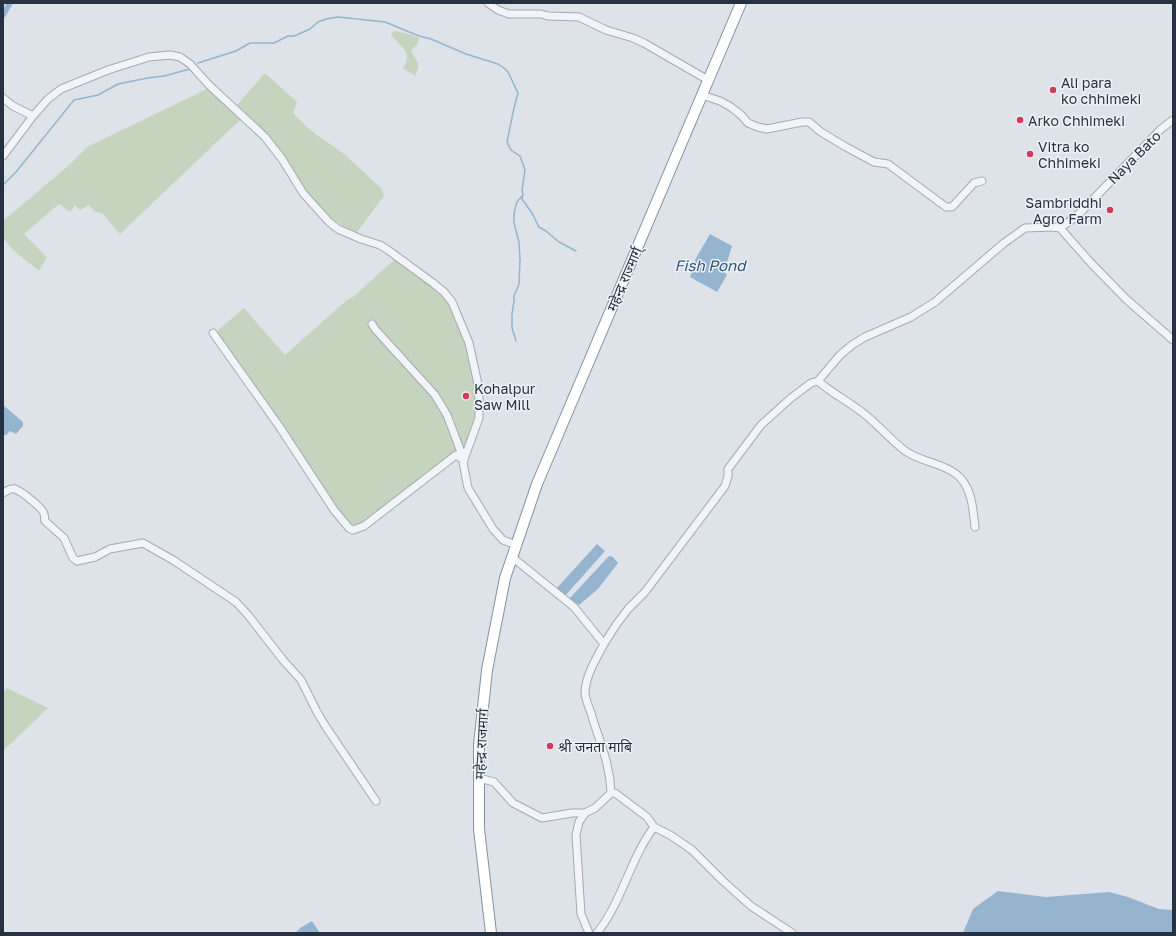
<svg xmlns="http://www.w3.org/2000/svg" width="1176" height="936" font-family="'Golos Text','Noto Sans Devanagari',sans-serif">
	<rect width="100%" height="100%" fill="#dee3ea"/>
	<path fill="#c5d4bf" d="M395,31L412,35L419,38L417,45L411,50C416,62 422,62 415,76L403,68C404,66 407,62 407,59C409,50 395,42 391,34Z
		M265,73L297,102L293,113L310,130L343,153L382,189L384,196L357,232C314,215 304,186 280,152C268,134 252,119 237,105Z
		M209,88L240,120L120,234L102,213L95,212L89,205L80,210L75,205L70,212L59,204L24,234L47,257L39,271L13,250L3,237V221L68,166L87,147Z
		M395,259C411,271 435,286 447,302C462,322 476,383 476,408C476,419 470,437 464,446C463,449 458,451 454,453L356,527C344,522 336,508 328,497L216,332L244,308L285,355L348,299L353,297Z
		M7,688L48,708L3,751V693Z"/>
	<path fill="#95b4ce" d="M710,234L732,246L724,272L727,275L717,292L690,277L696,258Z
		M3,405L23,422V426L16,434L10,431L6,435H3Z
		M597,544L605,551L565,596L556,589Z
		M609,556L613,557L618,563L598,589L579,605L569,599Z
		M998,891L1046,897L1109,892L1128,897L1159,909L1173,910V933H963L973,909Z
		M312,921L320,933H295L300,928Z"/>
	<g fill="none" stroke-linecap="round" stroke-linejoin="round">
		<path stroke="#95b4ce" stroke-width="1.5" d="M198,63L236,51L250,43H274L288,36H294L301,33L310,29L318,22L326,19L338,17L385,22L419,36L431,39L466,54L498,64L504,68L508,72L518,93L514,108L507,142L511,150L520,156L525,170L522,190L523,194L522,199L532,213L539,227L546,231L559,242L576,251
			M3,185L16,172L74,100L98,95L118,84L148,78L164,76L190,69
			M516,341L512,328V314L514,301V296L519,284L520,260L519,242L514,223V213L517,202L522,196"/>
		<path stroke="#95b4ce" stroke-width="5.5" d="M3,15L10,3"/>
		<defs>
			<path id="minor" d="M488,3L498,10L509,14H541L548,16L579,17L606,30L633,38L644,43L708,80
				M702,95L720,101L731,107L741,115L748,123L758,127L767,129L802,122H809L821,132L846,147L874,162L888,164L946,207H952L974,183L982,181
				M3,98L13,106L33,116
				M3,156L33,116L48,99L61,89L108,70L149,57L170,55L180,57L190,64L209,85L265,137L282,159L303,193L329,222L338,229L361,239L380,245L388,250L433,283L444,292L452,302L469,343L478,384L479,400V418L463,462L468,488L493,529L503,540L516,545
				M1060,228L1077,216L1161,129L1173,120
				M372,324L375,329L435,395L447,415L464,460
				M213,333L279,426L334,510L349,528L353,530L364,526L456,455L464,460
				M818,381C834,395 852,403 868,417C880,427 891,440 904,450C919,462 941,462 956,474C972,486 973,509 975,527
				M3,493C7,491 10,488 15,489C21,491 43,508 44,514C45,516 44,519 45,521L64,538L73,558L77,561L95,557L110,549L143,543L173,560L236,602L248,615L283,660L301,680L317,712L326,727L376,801
				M512,557L574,607L604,644C596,659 586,675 585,692C585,699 589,707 591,713C599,741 610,762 611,793
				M604,644L616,625L628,609L645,592L725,486L728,476V469L761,425L791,398L811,383L818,381L840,355L852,345L865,337L911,317L935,302L1004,243L1025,228L1053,227L1060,228L1090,262L1126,299L1173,340
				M479,778L494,782L513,803L542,818L572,813H585
				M589,933L581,914L576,835L579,822L585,813L595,808L611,793H615L647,817L654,827L670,835L692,850L723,881L751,906L792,933
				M597,933C622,902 630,859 654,827"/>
			<path id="highway" d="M491,933L479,829V745L487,670L505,578L537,484L741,3"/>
		</defs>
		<use href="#minor" stroke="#a3aab4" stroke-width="9"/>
		<use href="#highway" stroke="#8492a2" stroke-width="12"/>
		<use href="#minor" stroke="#f2f4f7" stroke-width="7"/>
		<use href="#highway" stroke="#fff" stroke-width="10"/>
	</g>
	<g fill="#dc3659" stroke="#eef2f7" stroke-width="1.5">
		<circle cx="1053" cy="90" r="4"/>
		<circle cx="1020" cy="120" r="4"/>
		<circle cx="1030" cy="154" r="4"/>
		<circle cx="1110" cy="210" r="4"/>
		<circle cx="466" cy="396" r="4"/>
		<circle cx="550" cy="746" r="4"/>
	</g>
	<g text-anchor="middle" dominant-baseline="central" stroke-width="3" stroke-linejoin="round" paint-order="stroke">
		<g font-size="14" fill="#263242" stroke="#eef2f7" text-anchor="start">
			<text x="1061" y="82">Ali para<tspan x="1061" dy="16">ko chhimeki</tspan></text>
			<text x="1028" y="120">Arko Chhimeki</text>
			<text x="1038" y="146">Vitra ko<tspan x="1038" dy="16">Chhimeki</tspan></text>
			<text x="1102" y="202" text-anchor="end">Sambriddhi<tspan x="1102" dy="16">Agro Farm</tspan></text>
			<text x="474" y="388">Kohalpur<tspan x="474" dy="16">Saw Mill</tspan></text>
			<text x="558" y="746">श्री जनता माबि</text>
		</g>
		<g font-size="14" fill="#263242" stroke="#eef2f7">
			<text transform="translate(1134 157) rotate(-45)">Naya Bato</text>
			<text transform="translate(624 279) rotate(-67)">महेन्द्र राज्मार्ग्</text>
			<text transform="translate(481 744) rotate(-87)">महेन्द्र राजमार्ग</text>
		</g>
		<g font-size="15" font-style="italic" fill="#2b547b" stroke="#eef2f7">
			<text x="710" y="265">Fish Pond</text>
		</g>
	</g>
	<rect width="1176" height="936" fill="none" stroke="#263242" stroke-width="8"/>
</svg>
